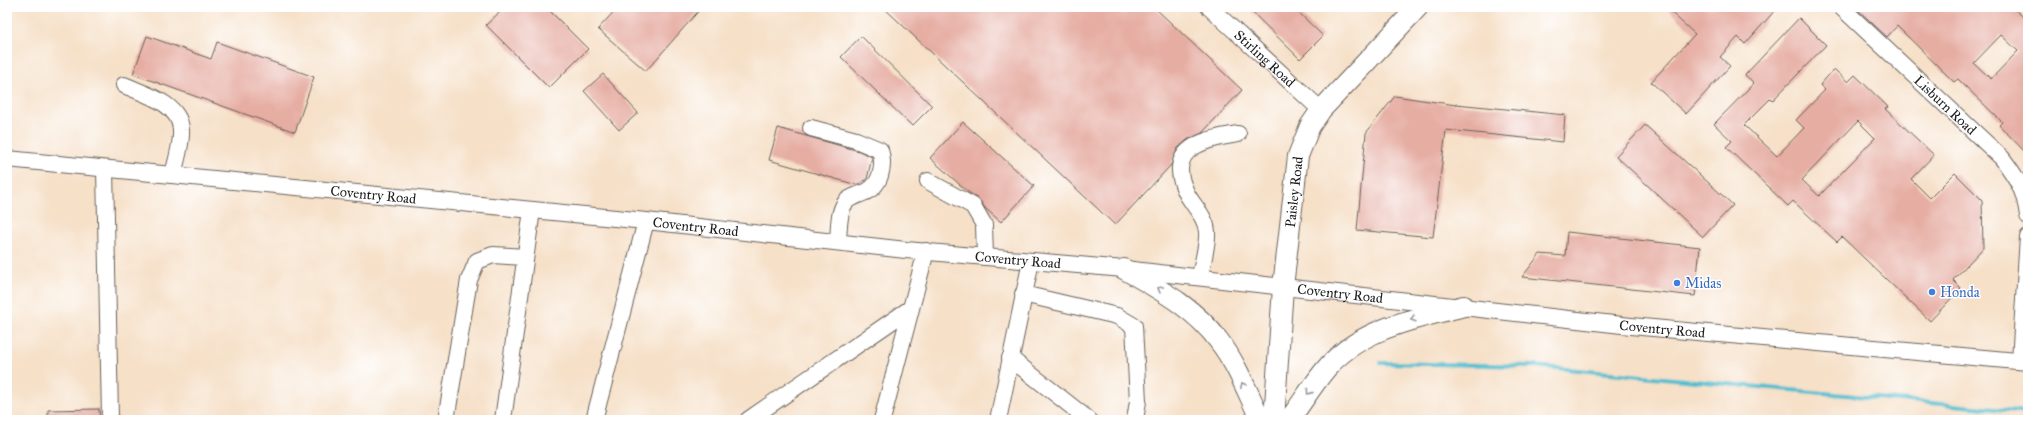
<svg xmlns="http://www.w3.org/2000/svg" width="2035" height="427" font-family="'IM FELL Great Primer',serif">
	<rect width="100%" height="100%" fill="#fff"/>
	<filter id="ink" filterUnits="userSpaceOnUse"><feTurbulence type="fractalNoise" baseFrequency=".025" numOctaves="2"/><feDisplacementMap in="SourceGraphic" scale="8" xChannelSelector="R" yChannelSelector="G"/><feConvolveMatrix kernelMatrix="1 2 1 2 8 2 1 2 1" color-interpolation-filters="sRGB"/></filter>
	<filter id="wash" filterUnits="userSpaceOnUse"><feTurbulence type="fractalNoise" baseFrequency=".012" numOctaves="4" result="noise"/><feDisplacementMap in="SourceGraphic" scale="16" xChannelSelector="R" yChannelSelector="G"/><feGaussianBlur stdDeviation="0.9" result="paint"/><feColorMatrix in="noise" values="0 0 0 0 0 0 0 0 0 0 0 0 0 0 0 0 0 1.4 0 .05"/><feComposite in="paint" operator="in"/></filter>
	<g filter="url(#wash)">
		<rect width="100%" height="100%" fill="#f6e0c8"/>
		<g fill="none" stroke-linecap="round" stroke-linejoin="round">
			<path stroke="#52bdcf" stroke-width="4" d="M1381,363L1535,366L2028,412"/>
		</g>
		<g id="blocks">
			<path fill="#e6ada3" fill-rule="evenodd" d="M505,7H546L588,49L549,88L486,25Z
				M618,7H702L646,71L598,29Z
				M883,7H1154L1242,90L1202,133L1187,140L1177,149L1171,165L1115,225Z
				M1247,7H1293L1323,36L1300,59Z
				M1665,7H1778L1745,44L1738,37L1720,57L1730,66L1686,114L1651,82L1695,34Z
				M1855,7H2012L2028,21V155L1999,125L2002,122L1958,79L1954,82L1897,26L1887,37ZM2001,35L2018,51L1991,79L1974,63Z
				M1799,18L1826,45L1772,101L1770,99L1744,125L1777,156L1804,128L1796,120L1825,90L1820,85L1834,69L1848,82L1855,75L1888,107L1885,109L1934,155L1911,179L1930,198L1955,173L1982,200L1983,248L1953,280L1961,288L1930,321L1842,237L1837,242L1793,201L1788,206L1726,147L1732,141L1714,124L1754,83L1745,75ZM1858,121L1875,138L1819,196L1802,180Z
				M147,36L211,59L217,42L314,77L295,132L133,74Z
				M861,36L932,106L912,126L841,57Z
				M603,74L638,113L619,130L584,91Z
				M1395,96L1456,105V104L1565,115L1563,142L1446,130L1433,237L1357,230L1366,133Z
				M963,122L1034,186L1001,222L985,208L978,198L968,192L930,158Z
				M1645,125L1733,205L1703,237L1616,156Z
				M778,128L859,151L872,157L867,179L857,185L769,160Z
				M1567,232L1700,247L1695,296L1522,277L1540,254L1565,256Z
				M99,409L100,420H48V410Z"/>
		</g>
	</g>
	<g filter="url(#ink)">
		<use href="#blocks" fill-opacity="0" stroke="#686158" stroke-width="1"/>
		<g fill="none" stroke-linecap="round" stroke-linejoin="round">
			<defs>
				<g id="minor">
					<path id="s1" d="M1209,7L1321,110"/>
					<path id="s2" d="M1841,7L2002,158C2017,178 2025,190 2028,216"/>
					<path d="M124,85C144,94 180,103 181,130C182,144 176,161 173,175"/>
					<path d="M811,128L856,140L880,150C885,166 881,187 863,193C857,196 849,197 845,203C838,213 839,230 838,242"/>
					<path id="s3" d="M7,159L646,221L906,250L1124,269L1631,326L2028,362"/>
					<path d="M105,169L110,417"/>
					<path d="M928,181L973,206L984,225L985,257"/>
					<path d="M1200,277C1202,264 1208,244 1207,232C1206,216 1192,205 1186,192C1165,148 1204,139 1238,134"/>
					<path d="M1023,294L1117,316L1134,326L1138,401L1135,420"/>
					<path d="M1010,358L1089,420"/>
					<path d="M2020,361L2028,237"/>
					<path d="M446,420L469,280L477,261L493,255L525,257"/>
					<path d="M503,420L532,210"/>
					<path d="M594,420L646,221"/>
					<path d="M748,420L911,308"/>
					<path d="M882,420L926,251"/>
					<path d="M998,420L1031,261"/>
				</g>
				<g id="major">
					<path d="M1124,269C1159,289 1195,308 1219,341C1237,364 1248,394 1261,420"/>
					<path id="s4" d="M1274,420L1283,287L1298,156L1310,126L1321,110L1418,7"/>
					<path d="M1289,420C1301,404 1312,386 1325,370C1360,328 1414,319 1464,306"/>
				</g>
			</defs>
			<use href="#minor" stroke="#686158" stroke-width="18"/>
			<use href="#major" stroke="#686158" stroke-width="22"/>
			<use href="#minor" stroke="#fff" stroke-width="16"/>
			<use href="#major" stroke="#fff" stroke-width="20"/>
		</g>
		<defs><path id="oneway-chevron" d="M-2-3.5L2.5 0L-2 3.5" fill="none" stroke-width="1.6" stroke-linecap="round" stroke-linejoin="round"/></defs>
		<g stroke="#999">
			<use href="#oneway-chevron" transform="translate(1160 289) rotate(-150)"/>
			<use href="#oneway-chevron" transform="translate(1413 319) rotate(164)"/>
			<use href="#oneway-chevron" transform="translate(1243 385) rotate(-116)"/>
			<use href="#oneway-chevron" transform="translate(1309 392) rotate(126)"/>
		</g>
	</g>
	<g fill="#3f7fe0" stroke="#fff" stroke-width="1.5">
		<circle cx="1677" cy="283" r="4"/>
		<circle cx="1932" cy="292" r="4"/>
	</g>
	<g text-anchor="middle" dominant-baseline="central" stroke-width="3" stroke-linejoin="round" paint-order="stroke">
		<g font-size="14" fill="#1c1c1c" stroke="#fff">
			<text stroke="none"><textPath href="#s1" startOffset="76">Stirling Road</textPath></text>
			<text stroke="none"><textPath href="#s2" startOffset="143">Lisburn Road</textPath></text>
			<text stroke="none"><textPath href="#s4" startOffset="229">Paisley Road</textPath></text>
			<text stroke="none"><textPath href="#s3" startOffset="368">Coventry Road</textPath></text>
			<text stroke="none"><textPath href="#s3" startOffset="692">Coventry Road</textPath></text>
			<text stroke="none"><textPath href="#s3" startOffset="1016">Coventry Road</textPath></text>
			<text stroke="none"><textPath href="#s3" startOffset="1340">Coventry Road</textPath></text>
			<text stroke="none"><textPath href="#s3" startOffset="1664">Coventry Road</textPath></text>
		</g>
		<g font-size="14" fill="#366cbe" stroke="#fff" text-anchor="start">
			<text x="1685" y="283">Midas</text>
			<text x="1940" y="292">Honda</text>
		</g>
	</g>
	<rect width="2035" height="427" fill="none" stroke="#fff" stroke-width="24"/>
</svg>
